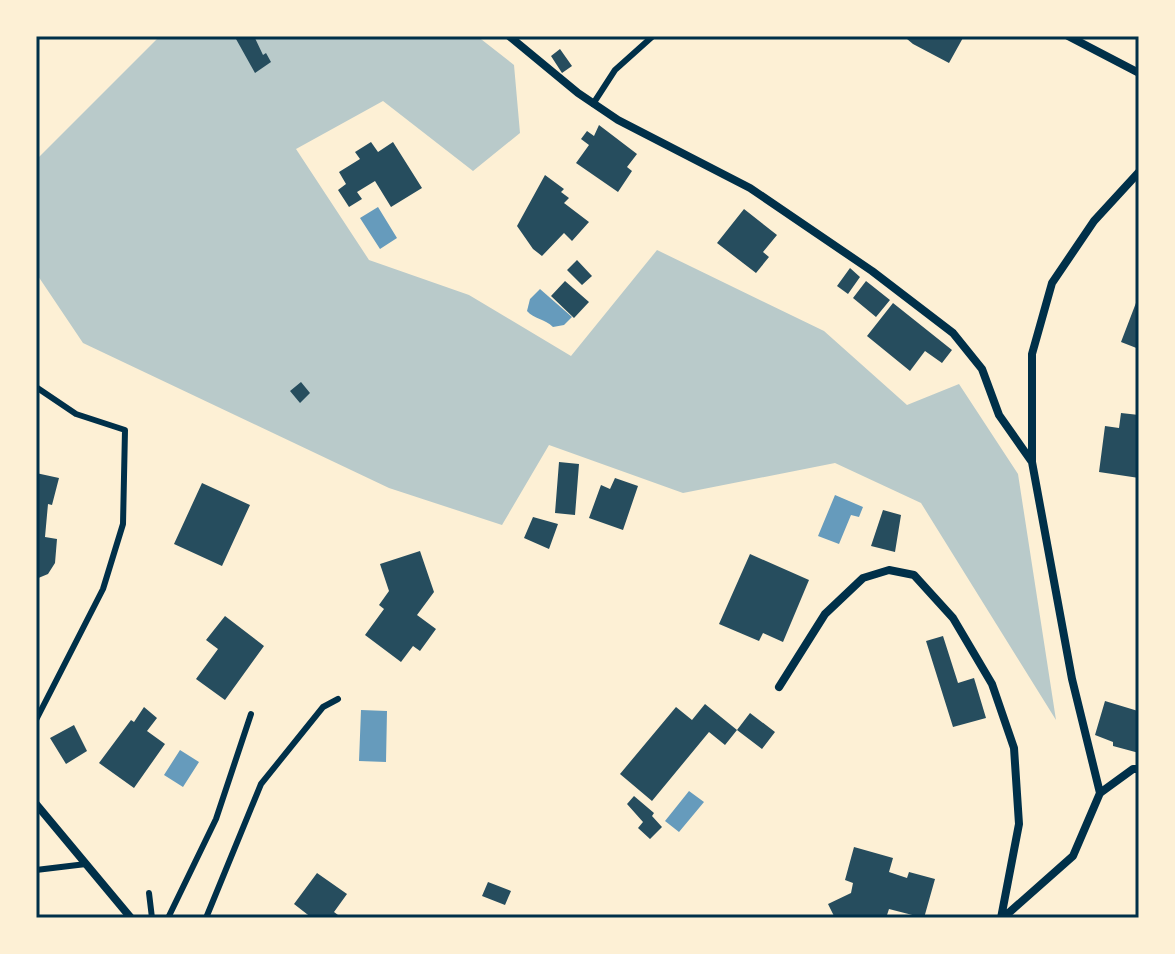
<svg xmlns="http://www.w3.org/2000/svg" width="1175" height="954" font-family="Montserrat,sans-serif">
	<rect width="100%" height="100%" fill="#fdf0d5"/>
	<path fill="#b9caca" d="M160,36H477L514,65L520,133L473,171L383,101L296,149L369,260L469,295L571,356L657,250L824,331L907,405L959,384L1018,474L1056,720L921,503L835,463L683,493L549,445L502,525L389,488L83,343L36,273V160Z"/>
	<path fill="#669bbc" d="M378,207L397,238L380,249L360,218Z
		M540,289L572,317L564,325L553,327C545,319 534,319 527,311L530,299Z
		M835,495L863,507L859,517L851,515L839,544L818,536Z
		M361,710L387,711L386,762L359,761Z
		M180,750L199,762L183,787L164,775Z
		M689,791L704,802L679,832L665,821Z"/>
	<path fill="#264d5e" d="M243,36H254L263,55L266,53L271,62L255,73L236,39Z
		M908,36H964L949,63L913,44L907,39Z
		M560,49L572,66L562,73L551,56Z
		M599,125L637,154L627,167L632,171L618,192L576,163L589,145L581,139L587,131L594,136Z
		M371,142L378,152L393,142L422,188L391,207L375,181L357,192L362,199L349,207L338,190L346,184L339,172L360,159L355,152Z
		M545,175L564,189L561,192L569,198L564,203L589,222L572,241L564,233L542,256L533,249L517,226Z
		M744,209L777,235L763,252L769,257L756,273L717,243Z
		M577,260L592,276L582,285L567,270Z
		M850,268L860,277L848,294L837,286Z
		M565,281L589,302L574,318L551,296Z
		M866,281L890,300L876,317L853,298Z
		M1139,295V349L1121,342Z
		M893,303L952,350L942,363L925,351L910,371L867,336Z
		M301,382L310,393L300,403L290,391Z
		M1121,413L1139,415V478L1099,472L1105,426L1119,428Z
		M559,462L579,464L575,515L555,513Z
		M36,473L59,478L52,505L48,504L45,537L57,539L55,563L48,574L36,579Z
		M615,478L638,486L623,530L589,518L601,485L610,489Z
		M202,483L250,505L222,566L174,544Z
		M883,510L901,515L895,552L871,546Z
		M533,517L558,524L549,549L524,538Z
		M420,551L434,592L417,615L436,629L420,651L413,646L401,662L365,635L384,609L379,605L389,591L380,564Z
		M750,554L809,580L783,642L763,633L759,641L719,624Z
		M225,616L264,646L225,700L196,679L218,649L206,640Z
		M943,636L958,683L974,678L986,718L953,727L926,641Z
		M1105,701L1138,711L1139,753L1113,746V742L1095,735Z
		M705,704L737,730L750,713L775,732L762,749L737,730L725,745L709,732L652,801L620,774L676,707L692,720Z
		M144,707L157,718L147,731L165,744L134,788L99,763L131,720L134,722Z
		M74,725L87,751L66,764L50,738Z
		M634,796L654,813L652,816L662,827L650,839L638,828L643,822L627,804Z
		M854,847L893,858L889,872L907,878L909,872L935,879L924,918L889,909L886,918H835L828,904L851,893L853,883L845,880Z
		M317,873L347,894L334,912L342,918H312L294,904Z
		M488,882L511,891L505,905L482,896Z"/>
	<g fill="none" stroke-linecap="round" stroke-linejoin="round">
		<path stroke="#003049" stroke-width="6" d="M593,104L615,70L653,36
			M36,387L76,414L125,430L123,524L103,589L36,720
			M36,870L86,864
			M149,893L152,918
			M168,918L216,819L251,714
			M206,918L261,784L323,707L338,699"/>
		<path stroke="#003049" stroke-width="8" d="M509,36L578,93L618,120L750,188L872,271L953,333L982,369L999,415L1032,462L1072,679L1100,793
			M1068,36L1139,73
			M1032,461V354L1052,283L1094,221L1139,172
			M779,687L825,614L863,578L889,570L914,575L953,618L992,684L1014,748L1019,824L1001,918
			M36,804L131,918
			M1003,918L1073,856L1100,793L1133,769H1139"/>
	</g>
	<rect width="1175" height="954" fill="none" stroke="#fdf0d5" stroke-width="76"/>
	<rect x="38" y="38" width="1099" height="878" fill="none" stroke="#003049" stroke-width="3"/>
</svg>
